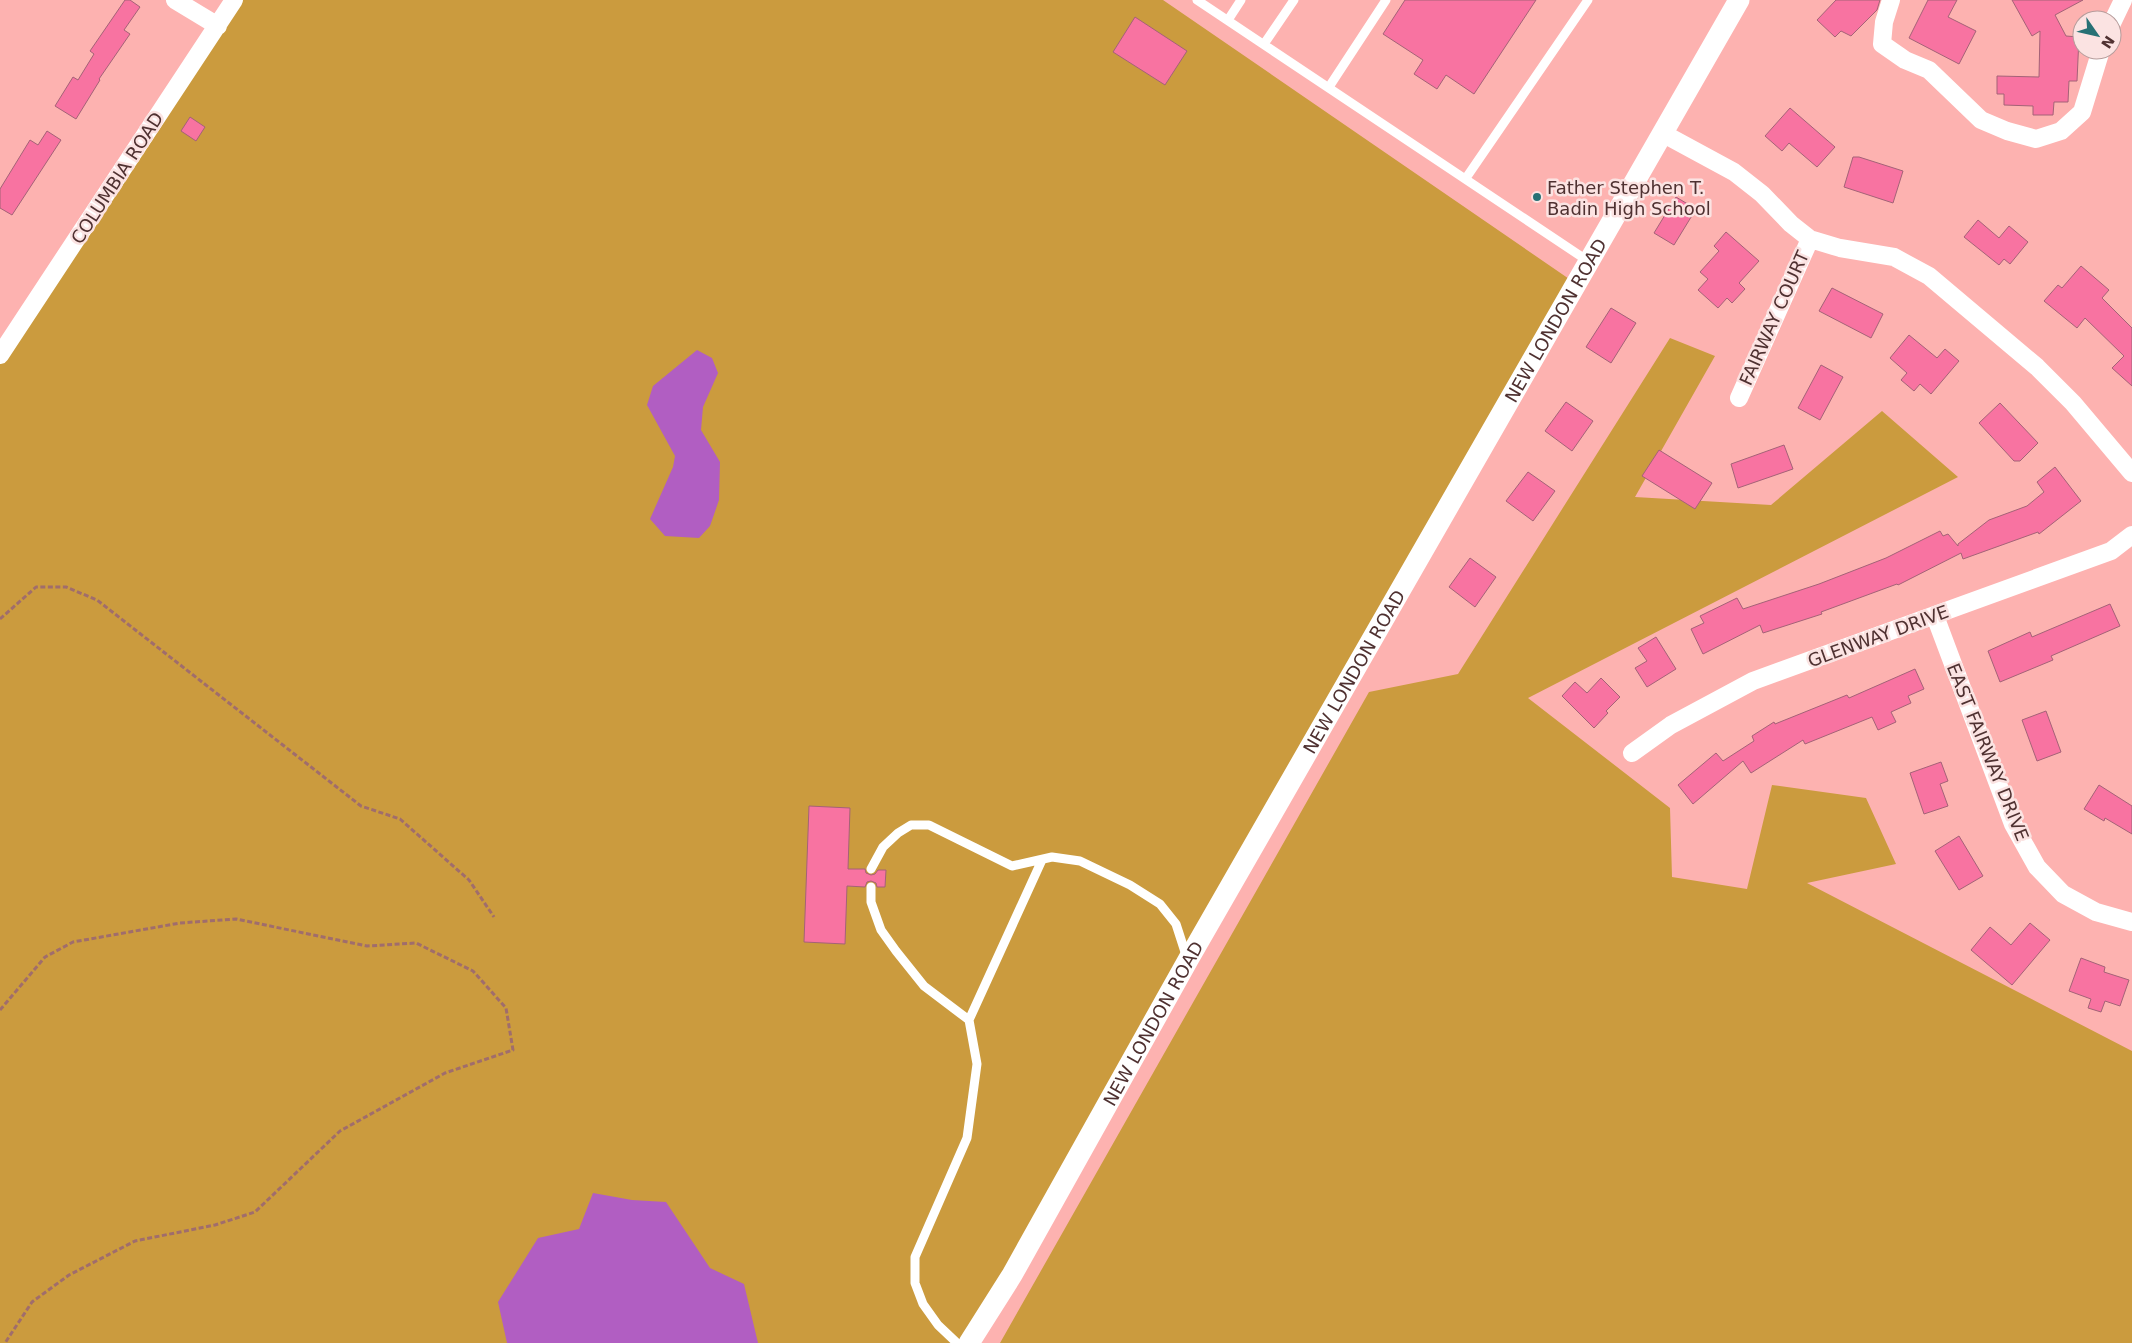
<svg xmlns="http://www.w3.org/2000/svg" width="2132" height="1343" font-family="'DejaVu Sans',sans-serif">
	<rect width="100%" height="100%" fill="#fdb2b0"/>
	<path fill="#cb9b3e" d="M234,0H1163L1575,283L969,1343H0V355Z
		M1670,338L1715,356L1635,497L1771,505L1882,411L1958,477L1528,698L1670,808L1672,877L1747,889L1772,785L1866,798L1896,864L1807,883L2132,1051V1343H1000L1369,692L1458,674Z"/>
	<path fill="#b15ec2" d="M697,350L712,358L718,373L703,407L701,430L720,462L719,500L710,526L699,538L665,536L650,519L673,467L675,456L647,405L653,386Z
		M593,1193L632,1200L666,1202L710,1268L744,1284L758,1343H507L498,1302L538,1238L579,1229Z"/>
	<path fill="#f873a1" stroke="#a46277" d="M125,0H130L140,7L124,30L130,34L99,79L100,80L76,119L55,106L73,77L78,80L94,54L90,51Z
		M1405,0H1536L1474,94L1446,75L1437,89L1414,74L1423,60L1383,34Z
		M1836,0H1880L1877,10L1851,36L1841,31L1835,37L1817,20Z
		M1928,0H1957L1948,17L1976,31L1959,64L1909,38Z
		M2012,0H2083L2055,15L2066,36L2079,37L2077,81H2069L2068,102H2054L2053,115H2033V106L2004,105V94H1997V76L2039,77L2040,31L2032,36Z
		M1135,17L1187,51L1165,85L1113,52Z
		M1790,108L1835,147L1817,167L1789,143L1782,151L1765,136Z
		M190,117L205,127L196,141L181,131Z
		M47,131L61,140L12,215L0,208V189L30,140L38,145Z
		M1853,157H1859L1903,171L1893,203L1844,187Z
		M1676,197L1696,209L1674,245L1654,233Z
		M1978,220L1999,238L2009,226L2028,242L2010,264L2004,259L1999,265L1964,237Z
		M1726,232L1759,261L1739,283L1745,289L1732,303L1727,298L1718,308L1698,290L1708,279L1700,272L1719,251L1714,246Z
		M2081,266L2109,290L2102,298L2132,328V386L2112,368L2124,356L2085,318L2077,328L2044,301L2058,285L2062,288Z
		M1832,288L1883,314L1871,338L1819,311Z
		M1611,308L1636,323L1611,363L1586,347Z
		M1909,335L1937,358L1945,349L1959,361L1931,394L1920,384L1914,391L1901,380L1907,373L1890,358Z
		M1821,365L1843,377L1820,420L1798,408Z
		M1566,402L1593,421L1572,451L1545,431Z
		M2000,403L2038,443L2020,461H2014L1979,423Z
		M1784,445L1793,469L1738,488L1731,464Z
		M1659,450L1712,483L1695,509L1642,476Z
		M2055,467L2081,501L2039,534L2038,532L1963,559L1961,553L1898,585L1897,584L1821,612L1822,614L1763,633L1760,625L1703,654L1691,629L1704,623L1700,616L1737,598L1743,609L1819,584L1886,558L1940,531L1943,536L1948,534L1958,546V544L1989,520L2027,506L2044,492L2037,482Z
		M1528,472L1555,491L1533,521L1506,501Z
		M1470,558L1496,577L1475,607L1449,587Z
		M2110,604L2120,626L2051,656L2053,660L2000,682L1988,651L2030,632L2032,637Z
		M1656,637L1676,669L1647,687L1635,668L1647,661L1638,648Z
		M1915,669L1924,689L1908,696L1911,703L1891,712L1896,722L1878,730L1872,717L1805,744L1803,740L1751,773L1743,761L1693,804L1678,785L1716,753L1723,761L1754,741L1752,736L1774,722L1775,724L1847,695L1849,698Z
		M1601,678L1620,697L1606,711L1608,713L1594,728L1562,696L1575,682L1587,693Z
		M2046,711L2061,752L2037,761L2022,720Z
		M1941,762L1948,781L1940,784L1948,806L1924,814L1910,773Z
		M2099,785L2132,806V834L2105,818L2104,821L2084,809Z
		M809,806L850,808L848,869H865L866,873L871,875L875,874L878,870H886L885,887H877L876,883L871,881L867,882L865,887L847,886L845,944L804,942Z
		M1959,836L1983,876L1959,890L1935,851Z
		M2030,923L2050,940L2012,985L1971,950L1990,927L2011,945Z
		M2081,958L2105,967L2104,972L2129,980L2120,1006L2105,1001L2101,1012L2088,1008L2091,999L2069,991Z"/>
	<g fill="none" stroke-linecap="round" stroke-linejoin="round">
		<path stroke="#a06d6c" stroke-width="3" stroke-dasharray="5 2.5" stroke-linecap="butt" d="M0,619L36,587H66L97,600L361,806L400,819L469,880L494,917
			M0,1010L45,957L73,942L180,923L236,919L367,946L416,943L473,971L506,1008L513,1050L445,1073L340,1131L255,1212L215,1225L135,1241L69,1275L32,1302L5,1343"/>
		<path stroke="#fff" stroke-width="9" d="M1197,0L1588,261
			M1228,20L1241,0
			M1264,44L1294,0
			M1329,87L1386,0
			M1466,178L1588,0
			M871,869L883,847L898,833L911,825H929L1012,866L1052,857L1080,861L1130,885L1160,904L1176,924L1187,958
			M871,887V902L881,930L896,951L924,986L969,1020L977,1064L967,1138L915,1257V1283L923,1304L938,1325L957,1343
			M969,1020L1042,860"/>
		<path stroke="#fff" stroke-width="18" d="M175,0L218,26
			M1891,0L1884,22L1882,44L1905,60L1929,70L1981,120L2007,131L2036,139L2061,131L2082,112L2101,50
			M2112,23L2123,0
			M1662,133L1734,172L1762,194L1791,224L1810,239L1840,248L1894,257L1929,276L2037,367L2073,403L2132,473
			M0,355L234,0
			M1739,398L1810,239
			M1935,616L2013,824L2037,867L2063,894L2096,912L2132,922
			M1632,753L1671,725L1753,681L2111,551L2132,535"/>
		<path stroke="#fff" stroke-width="21" id="s1" d="M969,1343L1012,1275L1188,960L1739,0"/>
	</g>
	<circle fill="#277175" stroke="#fbe3e2" stroke-width="2" cx="1537" cy="197" r="5"/>
	<g text-anchor="middle" dominant-baseline="central" stroke-width="5" stroke-linejoin="round" paint-order="stroke">
		<g font-size="18" fill="#4f3131" stroke="#fbe3e2">
			<text transform="translate(117 178) rotate(-57)">COLUMBIA ROAD</text>
			<text transform="translate(1774 318) rotate(-66)">FAIRWAY COURT</text>
			<text stroke="none"><textPath href="#s1" startOffset="1179">NEW LONDON ROAD</textPath></text>
			<text transform="translate(1878 636) rotate(-20)">GLENWAY DRIVE</text>
			<text stroke="none"><textPath href="#s1" startOffset="774">NEW LONDON ROAD</textPath></text>
			<text transform="translate(1988 752) rotate(68)">EAST FAIRWAY DRIVE</text>
			<text stroke="none"><textPath href="#s1" startOffset="369">NEW LONDON ROAD</textPath></text>
		</g>
		<g font-size="18" fill="#4f3131" stroke="#fbe3e2" text-anchor="start">
			<text x="1547" y="187">Father Stephen T.<tspan x="1547" dy="21">Badin High School</tspan></text>
		</g>
	</g>
	<g transform="translate(2097 35) rotate(124)"><circle r="24" fill="#fbe3e2" stroke="#b69c9b"/>
	<path d="M0-4L9 19L0 12L-9 19Z" fill="#277175"/>
	<text y="-8" font-size="14" font-weight="bold" text-anchor="middle" fill="#4f3131">N</text>
	</g>
</svg>
